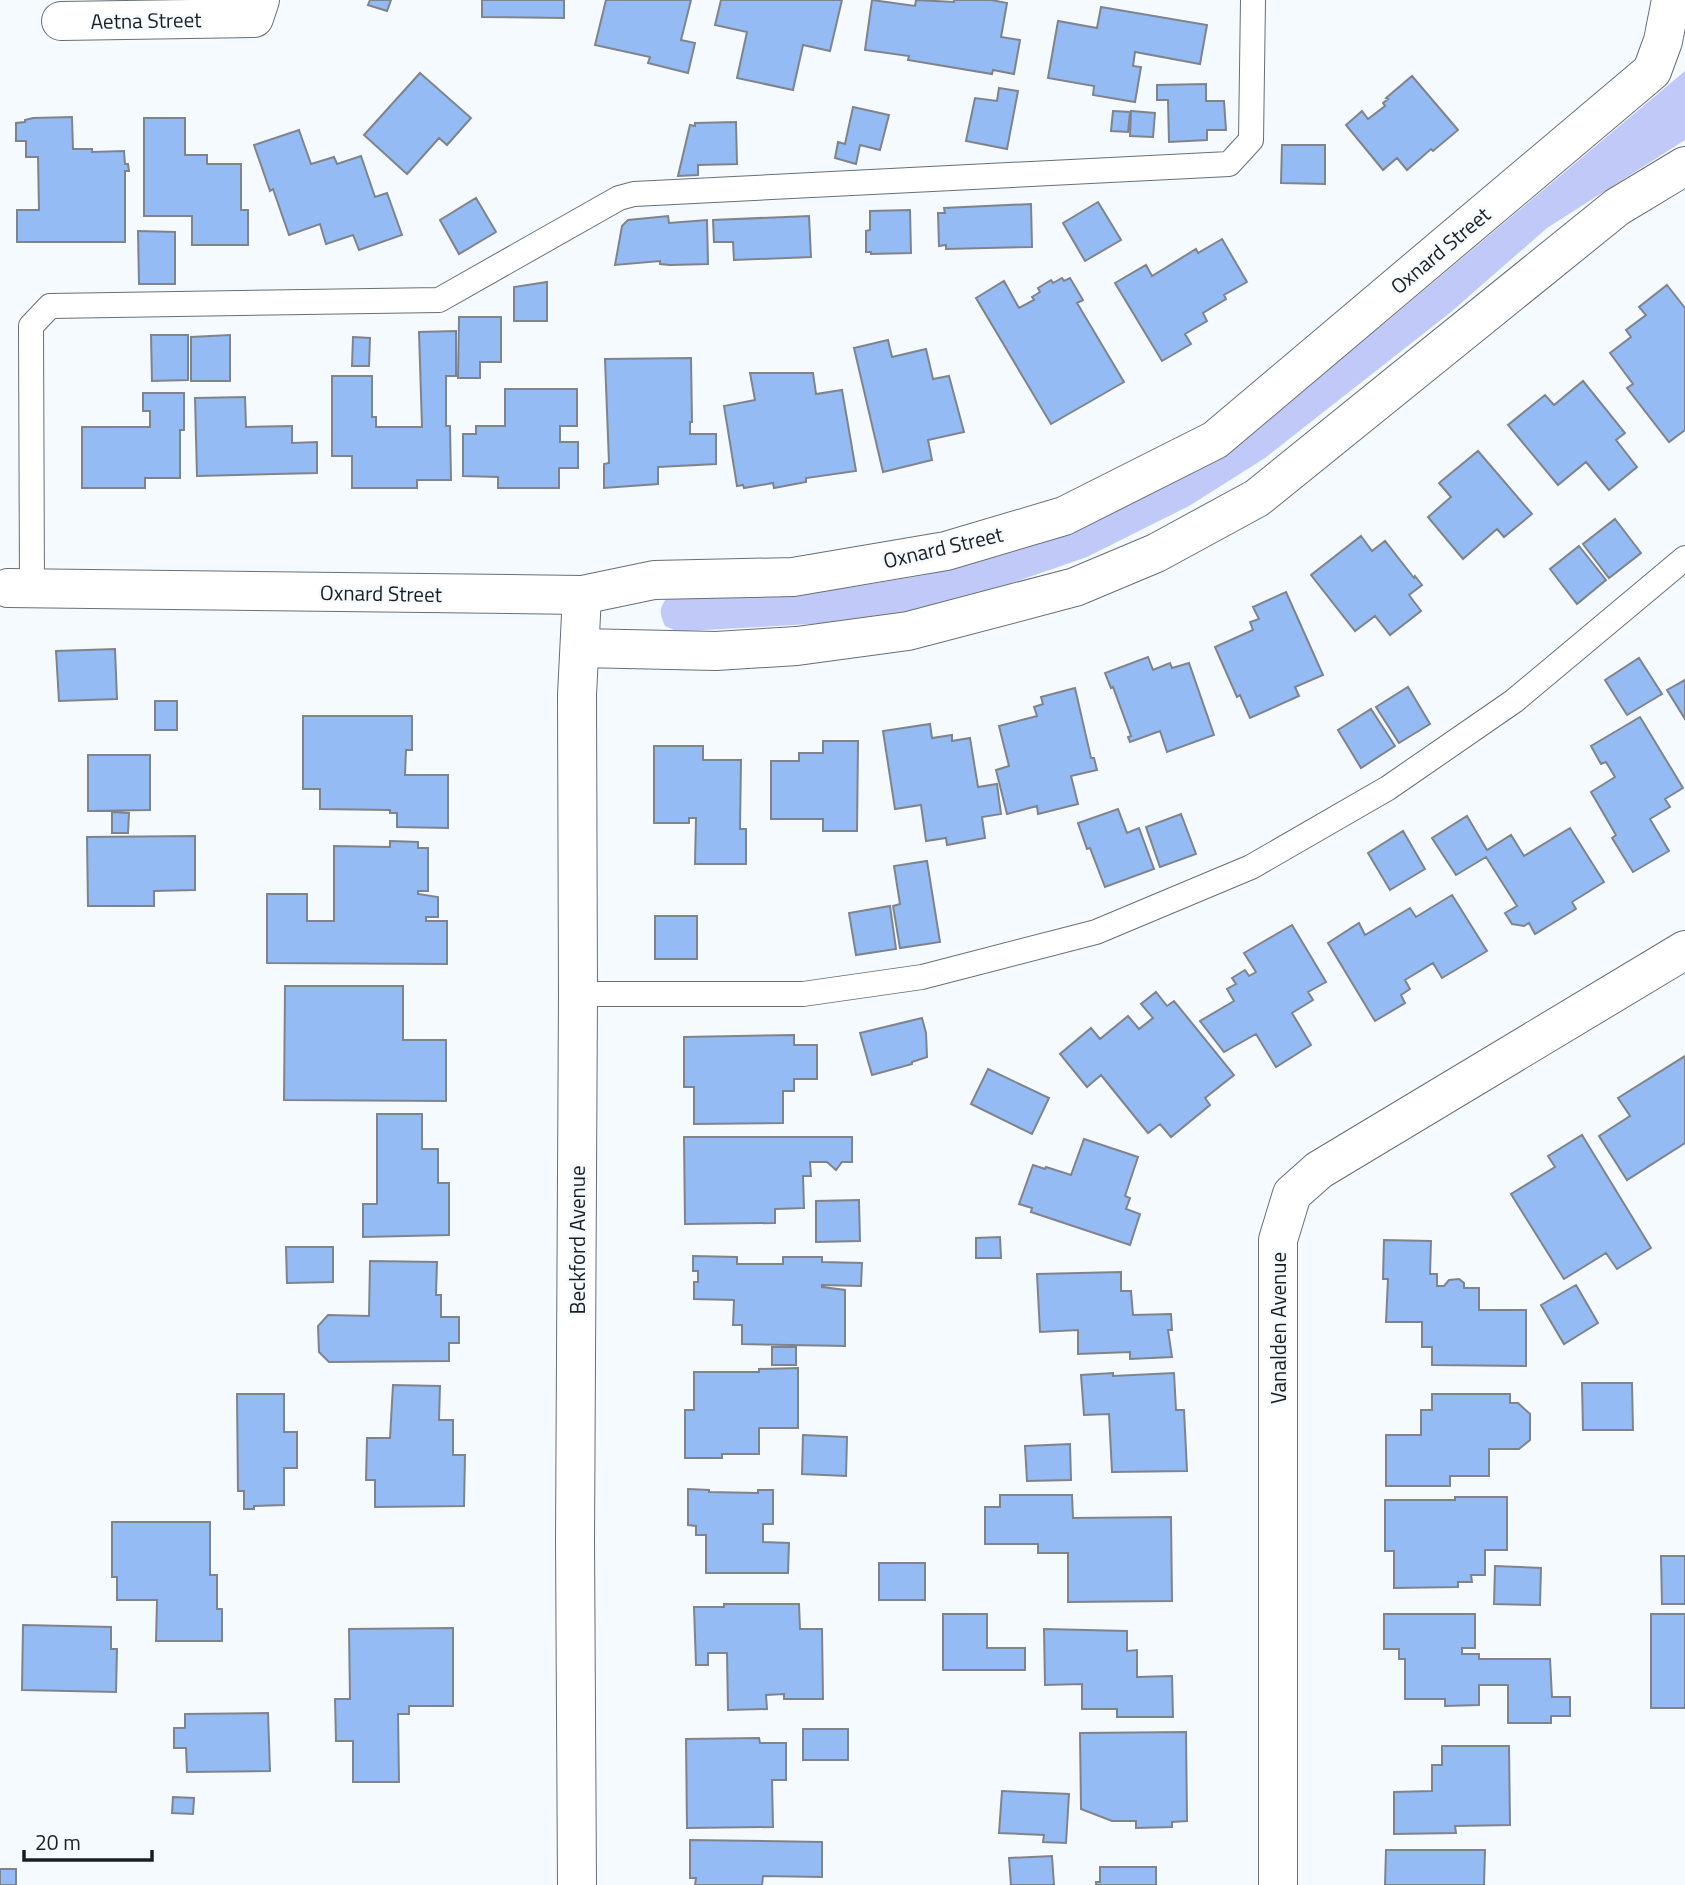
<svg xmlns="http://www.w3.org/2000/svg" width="1685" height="1885" font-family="'Titillium Web',sans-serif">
	<rect width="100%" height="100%" fill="#f4fafe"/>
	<path fill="#c1c9f9" d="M1685,71V140L1547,228L1451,312L1265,458L1189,506L1087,557L986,592L894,617L848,622L686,631L674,630L665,626C660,614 658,609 667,598L766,595L853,587L925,575L1040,539L1223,451L1386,322Z"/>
	<path fill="#95bbf4" stroke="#7f848c" stroke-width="2" d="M370,0H391L387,11L368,5Z
		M482,0H564V18L482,17Z
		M606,0H691L681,40L695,43L688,73L648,63L650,57L595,45Z
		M721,0H842L830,51L803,45L793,90L737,78L747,32L715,25Z
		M872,0L915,6L916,0L954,2V0H991L1007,3L1001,37L1020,40L1014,74L993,70L992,74L908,60L909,56L865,50Z
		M1101,7L1207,25L1200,64L1135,52L1133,66L1141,67L1135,102L1093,95L1094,86L1048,78L1058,21L1097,28Z
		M420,73L471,118L447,145L439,138L407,174L364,135Z
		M1412,76L1458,130L1433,151L1431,149L1407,170L1397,158L1383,170L1346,125L1362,111L1368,119L1385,106L1383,103L1388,99L1386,98Z
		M1206,84V101H1224L1226,130H1207V140L1169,142L1168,100H1157V85Z
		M999,88L1018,91L1007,149L966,141L975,98L997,101Z
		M853,107L889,115L880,150L860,145L856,164L835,158L838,142L845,144Z
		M1113,111L1130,112L1128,132L1111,131Z
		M1131,111L1155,113L1153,137L1130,136Z
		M72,117L73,149H92V152L124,151L125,164H128L129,171H125V242H17V210H39L38,157H26V141H16V123L25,122V120L33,118Z
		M144,118H185V155H207V164H241V210H248V245H192V216H144Z
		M736,122L737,164L698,165V175L678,176L690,125L695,126V123Z
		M299,130L311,164L334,157L337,164L361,156L375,197L387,193L402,235L359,250L353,235L326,244L320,224L289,235L273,189L270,191L254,145Z
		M1282,145H1325V184L1281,183Z
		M476,198L496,232L459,254L440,220Z
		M1098,202L1121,240L1085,261L1063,223Z
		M1031,204L1032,247L946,249V245L939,246L938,213H945L944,208Z
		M910,210L911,253L871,254V252H866V231L870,230V211Z
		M668,216L669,223L707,220L708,264L670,265L660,264V261L615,265L622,226L628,220Z
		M809,216L811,257L734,260L733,242H714L713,220Z
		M138,231L175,232V284H139Z
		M1222,239L1247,282L1224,295L1226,299L1203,313L1207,321L1185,334L1191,344L1162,361L1115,283L1146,265L1152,276L1196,249L1198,253Z
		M1062,278L1064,281L1070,278L1083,300L1077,303L1124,382L1051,424L976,298L1004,281L1019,308L1034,300L1032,297L1040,292L1038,288L1051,280L1053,283Z
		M547,282V321H514V287Z
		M1667,285L1685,308V430L1669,442L1627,388L1633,384L1610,353L1631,337L1626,330L1646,315L1639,307Z
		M459,317H501V362H480V378H458Z
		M456,331V376H446V426H450L451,480H417V488H352V456H332V376H372V417H376V427H422L419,332Z
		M151,335H188V380L152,381Z
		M230,335V381H191V337Z
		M353,337L370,338L369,366H352Z
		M888,340L892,357L926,349L933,379L949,376L964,432L928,440L932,460L883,472L854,348Z
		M691,358L692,422H690V434H716V464L658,467V484L604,488V464L609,463L605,359Z
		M750,373H813L816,394L842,390L856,471L806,478V482L774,488L773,483L744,488L743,485L737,486L724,406L755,400Z
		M1583,381L1625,433L1616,440L1637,467L1609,490L1586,462L1558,485L1508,425L1545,395L1554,405Z
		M505,389H577V426H560V442H578V468H559V488H498V477L463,476V434H476V426H505Z
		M143,393H184V430H180V478H145V488H82V427H150V411H143Z
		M245,397L246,427L292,426V443L317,442V473L197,476L195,398Z
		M1478,451L1532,514L1504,537L1497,529L1463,559L1428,517L1451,497L1439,483Z
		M1615,519L1641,553L1609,578L1583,544Z
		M1361,536L1372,551L1385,541L1414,578L1415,576L1422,585L1409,595L1421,611L1390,635L1375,616L1355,631L1311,575Z
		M1579,546L1606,580L1577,604L1550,569Z
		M1286,592L1323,675L1295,687L1299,696L1250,718L1240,695L1237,697L1215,647L1253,630L1250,622L1259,619L1253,607Z
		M115,649L117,699L59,701L56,651Z
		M1148,657L1153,670L1170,663L1172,668L1189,663L1214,735L1167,752L1160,731L1130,742L1128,737L1131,736L1113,687L1111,688L1105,673Z
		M1639,658L1662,694L1627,715L1605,680Z
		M1685,680V719L1667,690Z
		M1408,687L1430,724L1399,743L1376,707Z
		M1075,688L1091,758H1094L1097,770L1071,776L1078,804L1038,814L1037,806L1007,814L996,770L1009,766L999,726L1037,716L1034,707L1043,704L1041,697Z
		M155,701H177V730H155Z
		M1371,709L1395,746L1361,768L1338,730Z
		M303,716H412V750H406L405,775H448V828L397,827V813H390V810L320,809V789H303Z
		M1640,717L1683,788L1665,799L1670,807L1650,819L1669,851L1633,872L1612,838L1616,835L1591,792L1615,777L1606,762L1601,764L1591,746Z
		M930,724L932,738L952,735V741L970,738L978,787L997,784L1001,814L982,817L985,838L947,845L946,838L926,841L921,805L895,809L883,731Z
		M823,741H858L857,831H823V819H771V761H799V753H823Z
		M654,746H703V760H741L740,829H746V864H695L696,818H689V823H654Z
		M88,755H150V810L88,811Z
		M1118,809L1127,833L1139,828L1154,869L1105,887L1090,848L1087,849L1078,823Z
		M112,812L129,813L128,833H112Z
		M1181,814L1196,854L1160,867L1146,827Z
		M1467,816L1487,850L1511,835L1524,856L1570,828L1604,882L1572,902L1576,909L1535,934L1529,923L1524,926L1512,924L1505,913L1517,906L1486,857L1456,875L1432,838Z
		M1403,831L1425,869L1390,890L1368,853Z
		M195,836V890L154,891V906H88L87,837Z
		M390,841L418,842V848H428V891H418V894L438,897V917H426V921H447V964L267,963V894H307V921H334V846L390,847Z
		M927,861L940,942L900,948L893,906L900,904L894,866Z
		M1452,895L1487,951L1442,978L1433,963L1405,980L1410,989L1401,995L1405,1003L1375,1021L1328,943L1359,923L1365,935L1410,908L1416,917Z
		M890,906L896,949L856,955L849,913Z
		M655,916H697V959H655Z
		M1292,925L1326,982L1308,992L1313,1000L1292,1013L1311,1045L1276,1067L1256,1034L1224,1052L1200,1021L1234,1001L1227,989L1236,984L1232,978L1245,970L1249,976L1256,972L1244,953Z
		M285,986H403V1040H446V1101L284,1100Z
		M1156,992L1167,1006L1174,1001L1234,1075L1205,1098L1210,1105L1171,1137L1160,1124L1148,1133L1101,1075L1087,1087L1060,1054L1091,1028L1100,1039L1128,1016L1139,1029L1153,1018L1141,1004Z
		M922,1018L926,1033L927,1057L912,1062V1064L872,1075L860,1033Z
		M794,1035V1045H817V1079H794V1091H783V1123L694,1124V1087H684V1037Z
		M1685,1056V1143L1627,1180L1599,1136L1630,1116L1618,1098Z
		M988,1069L1049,1098L1032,1134L971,1104Z
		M377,1114H422V1149H438V1183H449V1235L363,1237V1204H377Z
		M1582,1135L1651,1248L1617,1269L1606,1253L1564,1279L1511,1194L1555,1167L1548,1156Z
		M684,1137H852V1162H842L836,1170L827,1162H810L811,1176H803L804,1208L775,1209V1223L685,1224Z
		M1084,1139L1138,1157L1125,1196L1130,1198L1126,1209L1140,1214L1130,1245L1031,1212L1032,1208L1019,1204L1033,1165L1045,1169L1046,1167L1071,1175Z
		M859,1200L860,1241L816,1242V1201Z
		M1000,1237L1001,1258H976V1238Z
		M1384,1240L1431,1241L1430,1274H1437V1286H1444L1449,1280L1459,1279L1464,1283V1288H1479V1310H1526V1366L1432,1365V1347H1422V1322H1386L1388,1279H1383Z
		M286,1247H333V1282L287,1283Z
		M693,1256L737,1257V1264H783V1257H822V1262L862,1263L861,1286L822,1285V1287L845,1290V1346L742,1344V1325H733L734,1300L694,1299V1282H698V1271H693Z
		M370,1261L437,1262L436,1295H441V1317H459V1343H449V1361L329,1362L319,1352L318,1326L328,1315L369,1316Z
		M1121,1272V1291H1131L1133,1315L1171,1314L1172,1330H1168L1172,1357L1130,1359V1352L1078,1354V1330L1040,1332L1037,1274Z
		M1576,1285L1598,1323L1564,1344L1541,1305Z
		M772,1347H796V1365H772Z
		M798,1368V1428H759V1454H722V1458H685V1410H694V1372H759V1369Z
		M1113,1373V1376L1174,1373L1176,1410H1184L1187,1471L1112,1472L1109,1414L1084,1415L1081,1375Z
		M1582,1383H1632L1633,1430H1583Z
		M393,1385L440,1386L439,1420H453V1455H465L464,1506L375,1507V1480H366L367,1438H390Z
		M237,1394H284V1432H297V1468H284V1505L254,1506V1509H244V1491H238Z
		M1432,1394H1510V1403H1518L1530,1414V1440L1519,1449H1489V1476H1450V1486H1386V1435H1421V1410H1432Z
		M803,1435L847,1437L846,1476L802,1474Z
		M1070,1444L1071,1480L1027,1481L1025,1446Z
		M688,1489L709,1490V1492L758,1493V1490H773V1524H763V1542L789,1543L788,1573H706V1535H696V1526L688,1525Z
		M1000,1495H1072L1073,1518L1171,1517L1172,1601L1068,1602V1553H1038V1544H985V1507H1000Z
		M1455,1497H1507V1550H1485V1575H1471L1472,1582H1458V1587L1394,1588V1551H1385V1500H1455Z
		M112,1522H210V1575H217V1609H222V1641H156L157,1600H117V1577H112Z
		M1661,1556H1685V1604H1662Z
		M879,1563H925V1600H879Z
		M1495,1566L1541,1568L1540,1605L1494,1604Z
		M724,1604H799L800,1629H822L823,1699H784V1694L766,1695L767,1709L728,1710L727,1653H708V1665H696L694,1607H724Z
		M943,1614H987V1648H1025V1670H943Z
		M1384,1614H1475V1648H1462V1654H1479V1659H1550L1552,1697H1570V1716H1551V1723H1508V1685H1479V1705L1445,1706V1699H1405V1659H1399V1649H1384Z
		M1651,1614H1685V1708H1651Z
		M23,1625L111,1627V1649H117L116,1692L22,1690Z
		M453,1628V1706H409V1714H398L399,1782H353V1741H336L335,1699H350L349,1629Z
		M1044,1629L1127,1631V1651L1137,1650V1677L1172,1676L1173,1717H1117V1709H1082V1684L1045,1685Z
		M268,1713L270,1771L187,1772L186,1748H174V1728H185V1714Z
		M803,1729H848V1760H803Z
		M1186,1732L1187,1821L1172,1822V1827L1136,1828V1821H1112L1081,1809L1080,1733Z
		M759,1738L760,1743H786V1780H772L773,1827L687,1828L686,1739Z
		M1442,1746H1509L1510,1825L1455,1826L1456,1833L1394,1834V1792L1432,1791V1765H1442Z
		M1002,1791L1069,1794L1066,1843L1043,1842L1044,1835L999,1833Z
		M173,1797L194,1798L193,1814L172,1813Z
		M690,1840L822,1842V1877L763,1876L762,1885H695L696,1878H690Z
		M1386,1850H1485L1484,1885H1385Z
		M1052,1856L1054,1885H1011L1009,1858Z
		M1100,1867H1156V1885H1096V1882H1100Z
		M0,1869H16V1885H0Z"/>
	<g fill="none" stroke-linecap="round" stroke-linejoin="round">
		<defs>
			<path id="lane" d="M32,589L31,326L50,306L439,300L619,198L634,194L1229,164L1251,140L1253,0
				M578,994H803L922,977L1096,932L1251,867L1388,788L1514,701L1685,558"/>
			<path id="street" d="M61,21L254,18L260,0
				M8,588L582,595L654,580L793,577L946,551L1064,516L1215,440L1652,71L1663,41L1671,0
				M580,648L716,651L797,646L908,631L1075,587L1156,553L1257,498L1617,207L1685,166
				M577,1885L575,1540L578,994L577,695L582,595
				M1278,1885V1240L1292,1194L1319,1170L1685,950"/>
		</defs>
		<use href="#lane" stroke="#676f75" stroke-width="26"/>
		<use href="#street" stroke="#676f75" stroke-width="40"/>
		<use href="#lane" stroke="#fff" stroke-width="24"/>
		<use href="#street" stroke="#fff" stroke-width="38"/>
	</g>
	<g text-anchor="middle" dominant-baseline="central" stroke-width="5" stroke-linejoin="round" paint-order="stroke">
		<g font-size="21" fill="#1b1e21" stroke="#f4fafe">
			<text transform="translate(146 20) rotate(-1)">Aetna Street</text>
			<text transform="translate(1440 250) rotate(-40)">Oxnard Street</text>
			<text transform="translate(943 547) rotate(-13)">Oxnard Street</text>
			<text transform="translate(381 593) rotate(1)">Oxnard Street</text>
			<text transform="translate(577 1240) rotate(-90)">Beckford Avenue</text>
			<text transform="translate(1278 1328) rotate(-90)">Vanalden Avenue</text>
		</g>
	</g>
	<path d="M24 1850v10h128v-10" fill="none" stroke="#1b1e21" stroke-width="3.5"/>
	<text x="35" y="1850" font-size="21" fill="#1b1e21" stroke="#f4fafe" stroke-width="5" paint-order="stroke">20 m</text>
</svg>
